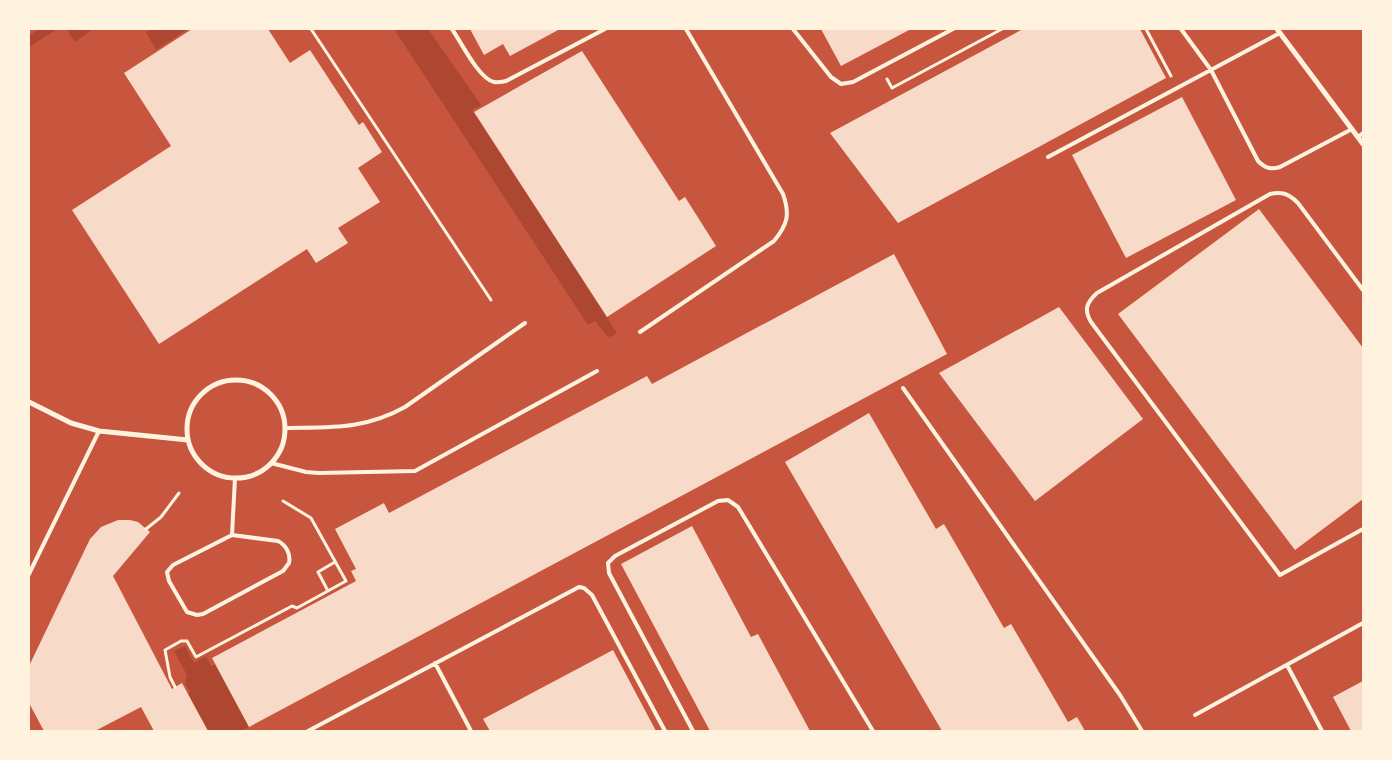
<svg xmlns="http://www.w3.org/2000/svg" width="1392" height="760" font-family="Rubik,sans-serif">
	<rect width="100%" height="100%" fill="#c8553d"/>
	<path fill="#ae4732" d="M39,29H57L29,47V36Z
		M66,29H93L75,42Z
		M151,29H188L156,50L146,32Z
		M394,29H428L481,105L472,110L617,333L610,337L607,336L595,321L588,325Z
		M185,646L194,663L206,656L211,666L215,665L249,727L241,731H208L188,694L190,692L185,684L187,675L174,651Z"/>
	<path fill="#f7dbc8" d="M192,29H268L290,63L310,50L359,125L363,122L382,152L358,168L380,202L338,228L348,243L316,263L307,249L159,344L72,210L171,146L124,73Z
		M470,29H560L510,56L503,44L484,55Z
		M821,29H911L841,66Z
		M1023,29H1140L1166,78L898,223L830,133Z
		M582,51L679,201L685,197L716,246L607,317L474,112Z
		M1182,97L1236,200L1126,258L1072,155Z
		M1259,209L1363,348V499L1295,550L1118,314Z
		M894,254L947,354L249,727L212,658L356,581L351,571L356,569L335,529L384,503L389,513L647,376L652,384Z
		M1059,307L1143,419L1035,501L939,373Z
		M869,413L936,529L944,524L1004,628L1011,624L1068,722L1077,717L1085,731H942L785,462Z
		M118,520H130L138,522L150,532L113,576L172,689L182,683L208,731H154L141,707L95,731H44L29,703V666L90,539L101,527Z
		M692,526L751,637L758,634L810,731H710L621,564Z
		M613,650L656,731H490L483,719Z
		M1363,681V731H1351L1333,697Z"/>
	<g fill="none" stroke-linecap="round" stroke-linejoin="round">
		<path stroke="#fff3e0" stroke-width="3" d="M311,29L491,300
			M1146,29L1171,76
			M887,79L892,88L1002,29
			M146,529L161,517L179,493
			M328,591L318,572L335,562
			M175,687L170,677L165,650L181,641H187L196,657L292,606L297,608L346,581L311,518L283,501"/>
		<path stroke="#fff3e0" stroke-width="4" d="M452,29C461,42 479,79 494,82C498,83 502,82 506,81L605,29
			M793,29L831,77L841,84L853,82L953,29
			M1181,29L1211,70L1258,161C1265,168 1271,170 1280,167L1352,129
			M1358,137L1363,133
			M1048,157L1280,33
			M1363,290L1298,203C1289,194 1282,191 1270,194L1097,293C1086,303 1084,310 1091,322L1280,575L1363,529
			M640,332L774,241C788,224 790,214 783,194L686,29
			M903,388L1120,695L1142,731
			M285,428C330,427 364,430 405,407L525,323
			M271,463L306,472L319,473L415,471L597,371
			M232,535L278,541C286,545 291,554 289,563L283,571L203,614L197,615L187,612L169,581L167,572L173,565L232,535L235,478
			M29,574L99,431
			M435,663L471,731
			M1287,665L1322,731
			M1195,715L1363,623
			M308,731L579,587L584,588L592,595L665,731
			M693,731L609,573L608,563L615,556L718,501L728,500L738,507L873,731"/>
		<path stroke="#fff3e0" stroke-width="5" d="M1277,29L1363,144
			M187 429a49 49 0 1 1 98 0a49 49 0 1 1-98 0Z
			M29,402L71,423L99,431L188,440"/>
	</g>
	<rect width="1392" height="760" fill="none" stroke="#fff3e0" stroke-width="60"/>
</svg>
